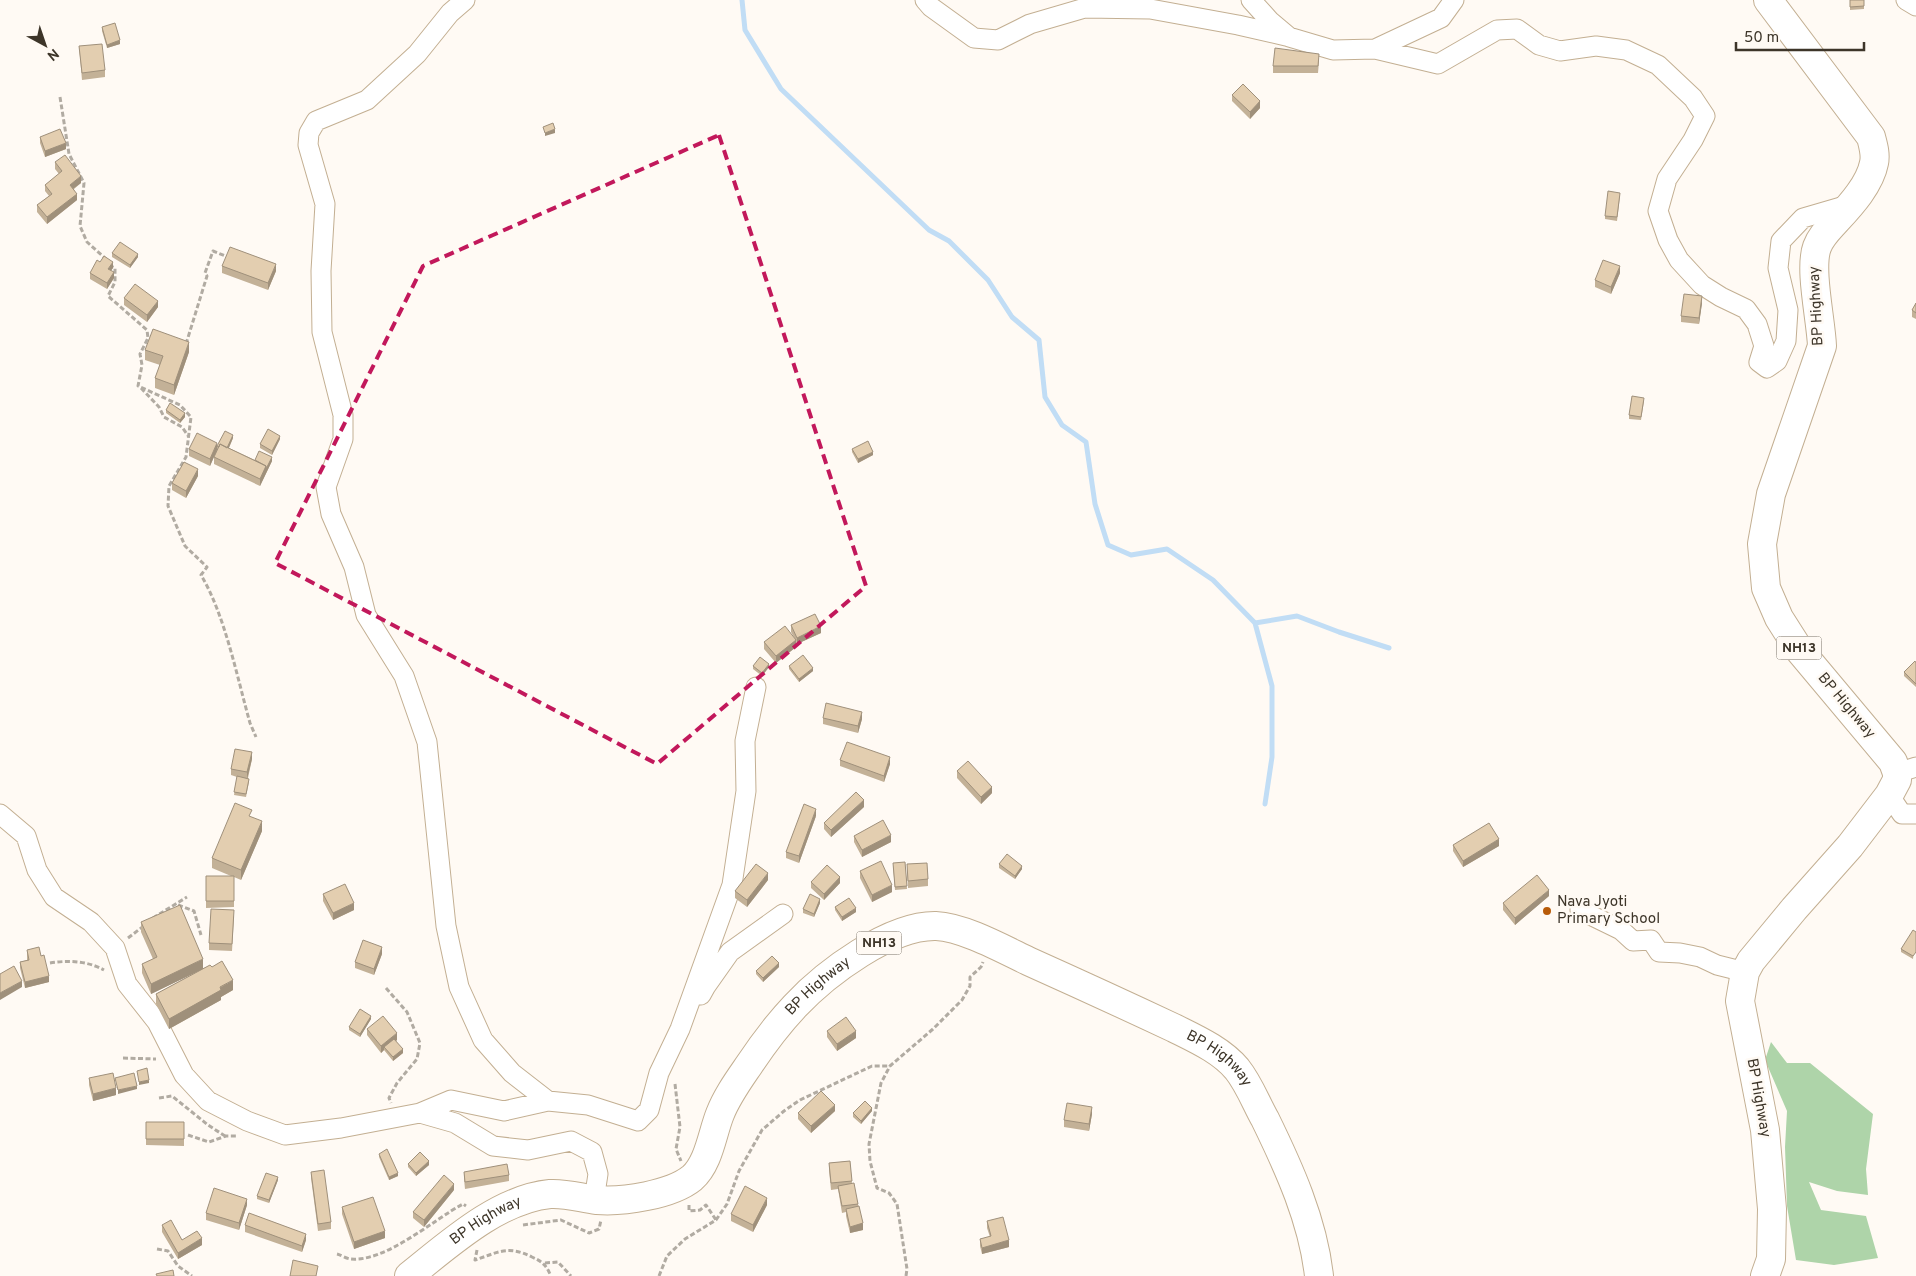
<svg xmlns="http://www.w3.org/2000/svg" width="1916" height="1276" font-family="Overpass,sans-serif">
	<rect width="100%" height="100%" fill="#fffaf4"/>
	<path fill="#aed4a9" d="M1771,1042L1787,1063H1810L1873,1114L1866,1169L1868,1195L1837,1191L1809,1182L1821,1210L1866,1216L1878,1258L1834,1265L1796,1260L1787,1206L1785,1147L1787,1111L1765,1060Z"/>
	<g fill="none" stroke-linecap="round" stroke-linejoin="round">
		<path stroke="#c1ddf5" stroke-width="5" d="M742,0L745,30L781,89L929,230L949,241L988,280L1012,317L1039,340L1045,397L1062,425L1086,442L1095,504L1108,545L1131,555L1167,549L1213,580L1255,623L1272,686V757L1265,804
			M1255,623L1297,616L1339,632L1389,648"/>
		<defs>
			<path id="street" d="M465,0L450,13L417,54L367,100L316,121L309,133L308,145L325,204L321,271L322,332L343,415V439L326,487L331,514L354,567L366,615L404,676L427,742L446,926L459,987L483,1040L512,1073L548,1101
				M925,0L931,7L974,38L998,40L1030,24L1085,8L1150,9L1238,25L1286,36
				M1251,0L1270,21L1289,37L1333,50L1375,49L1438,64L1497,30L1517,29L1539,45L1560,51L1596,46L1626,50L1658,65L1693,98L1705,116L1693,140L1667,179L1658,211L1668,240L1679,260L1702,285L1721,297L1746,309L1757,324L1764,346L1759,362L1767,368L1777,361L1786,341L1788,310L1778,268L1781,241L1803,218L1851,204
				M1906,0L1916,6
				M1375,49L1441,18L1454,0
				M1897,773L1916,767
				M1889,795L1902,814H1916
				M0,814L26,836L37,870L54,897L91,922L115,948L127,984L157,1022L184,1075L208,1101L247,1121L285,1135L341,1128L420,1113L455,1123L493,1146L528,1150L571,1141L592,1152L598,1174L594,1200
				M1580,910L1621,930L1633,941L1651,940L1659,952L1680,953L1700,957L1717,965L1745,972
				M701,995L706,986L730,952L783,914
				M420,1113L451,1100L504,1111L548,1101L588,1105L638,1121L649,1110L659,1073L680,1029L732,885L746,791L745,741L756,687"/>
			<g id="highway">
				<path id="s1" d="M409,1276C448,1245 498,1199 550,1194C566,1193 581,1198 597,1200C623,1202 671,1195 692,1178C709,1163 712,1134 720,1114C727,1096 738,1081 749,1065C763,1044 778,1024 795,1006C826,973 890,925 936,926C963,927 1003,949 1028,961C1077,983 1125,1005 1174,1028C1196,1039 1221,1050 1237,1069C1249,1084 1256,1103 1265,1119C1289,1168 1313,1221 1319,1276"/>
				<path d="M1765,1276L1771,1259L1772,1209L1765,1130L1740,1001L1745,972L1751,961L1794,909L1850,846L1889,795L1897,780V773L1893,762L1800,651L1779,618L1766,588L1762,544L1771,494L1822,346C1821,320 1809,269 1817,247C1821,236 1829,229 1837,220C1851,205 1870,184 1874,163C1876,154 1873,145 1871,137L1768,0"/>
			</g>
		</defs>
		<use href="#street" stroke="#c3af92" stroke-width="21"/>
		<use href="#highway" stroke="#c3af92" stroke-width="30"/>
		<path stroke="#b1aba2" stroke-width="3" stroke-dasharray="5 2.5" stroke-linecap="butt" d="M60,97L69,154L84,183L80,226L87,242L106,259
			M109,265L115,268V282L108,296L147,330L148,338L140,354L142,365L138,386L180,405L191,417L186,457L169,486L168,506L185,546L207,567L201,575C225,615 237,677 250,723L256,737
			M186,344L207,276L205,273L213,251L228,257
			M141,388L159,407L164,417L182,427L189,437
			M178,905L194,911L201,935
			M153,918L187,897
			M128,938L145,925
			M50,963C68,960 88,961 104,970
			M386,988L407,1012L420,1043L417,1059L397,1083L389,1098L391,1103
			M123,1058L156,1059
			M675,1084L680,1127L676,1149L681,1161
			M159,1098L172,1096L208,1125L225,1136
			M188,1135L209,1142L226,1136H237
			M689,1205V1211L700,1210L706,1205L716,1220
			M523,1225L561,1220L589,1233L599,1229L601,1220
			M157,1249L168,1251L178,1266L192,1276
			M477,1250L475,1260C499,1252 508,1245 532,1257C543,1262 546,1265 551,1276
			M337,1254C341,1255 347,1259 351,1259C386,1262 433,1220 463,1204L466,1206
			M545,1263L558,1262L571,1276
			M659,1276L667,1256L685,1239L716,1220L727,1204L739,1171L762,1130L784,1111L800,1100L872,1066H890
			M906,1276L907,1269L897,1204L889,1193L877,1188L870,1161L869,1144L881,1083L890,1066L933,1029L962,1000L970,986V977L981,967L983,962"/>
		<use href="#street" stroke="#fff" stroke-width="19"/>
		<use href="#highway" stroke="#fff" stroke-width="28"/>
	</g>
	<path fill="#c3b197" d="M1850,0H1864V9L1850,10Z
		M102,27L120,44L107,48L102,31Z
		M79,46L105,70V77L82,80Z
		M1319,61L1318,73H1273V66Z
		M1232,95L1260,108L1250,119L1232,101Z
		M40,137L66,149L45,157L40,143Z
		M55,162L81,183L74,189L77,200L47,224L37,212V205L49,196L45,191V185L59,174L55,169Z
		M1620,196L1617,221L1605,219V216Z
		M112,253L138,257L130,268L112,257Z
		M222,266L276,271L268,290L222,273Z
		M113,268L111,270L114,278L107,289L90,279V273Z
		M1620,273L1611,294L1595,287V280Z
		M124,298L158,307L147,322L124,305Z
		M1702,303L1699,324L1681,322V316Z
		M1916,303V319L1912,317V310Z
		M145,350L189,352L174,395L155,388V378L160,365L145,360Z
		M1644,401L1641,420L1629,419V415Z
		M166,410L185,417L180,423L166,413Z
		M233,438L229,448L255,460L272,461L260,486L214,464V457L217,450L210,466L189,456V449L217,446Z
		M280,439L272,455L260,448V444Z
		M852,449L873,455L858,463L852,452Z
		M198,476L186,498L172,490V483Z
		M791,625L821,633L797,644L796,641V647L776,663L764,649V642L795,639L791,632Z
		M1916,663V687L1904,676V672Z
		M753,666L769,667L762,676L753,669Z
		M789,666L813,671L799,682L789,669Z
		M823,718L862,719L858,733L823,724Z
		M252,759L248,778L249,782L246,797L234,795L237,777L231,775V769Z
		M840,760L890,764L884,782L840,766Z
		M957,771L992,793L981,804L957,778Z
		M864,807L831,837L824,829V823Z
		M816,816L799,863L786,858V852Z
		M252,817L262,831L241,880L234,877V907L206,908V876H231L212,868V858Z
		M854,836L891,842L862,857L854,842Z
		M1453,845L1499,846L1463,867L1453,851Z
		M905,862L907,889L895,890L893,866Z
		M907,864L928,879V886L908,888Z
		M999,864L1022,869L1015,879L999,868Z
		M860,871L892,892L872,902L860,878Z
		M768,880L747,907L735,898V891Z
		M811,882L840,883L824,900L811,888Z
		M323,894L354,910L333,920L323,901Z
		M1549,896L1515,925L1503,910V903Z
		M820,903L814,917L803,913V909Z
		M835,907L856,912L842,921L835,910Z
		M234,916L232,951L209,950V943Z
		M141,922L203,968L212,967L233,990L221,997V1000L169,1029L156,1004V994L200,970L151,994L142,973V964L153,959L141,932Z
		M1916,932L1913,959L1901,952V949Z
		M27,950L49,982L25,988L20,968V962L27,960Z
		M382,954L374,975L355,968V962Z
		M779,967L763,982L756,974V971Z
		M371,1019L360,1037L349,1030V1027Z
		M367,1029L397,1040L396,1041L403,1053L393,1061L384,1050L381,1053L367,1035Z
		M827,1031L856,1038L837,1051L827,1037Z
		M89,1078L116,1095L93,1101L89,1085Z
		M835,1111L811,1133L798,1119V1113Z
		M872,1111L861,1124L853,1117V1113Z
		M1092,1114L1089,1131L1064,1127V1120Z
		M146,1122H184V1146L146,1145Z
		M379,1154L398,1176L389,1180L379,1157Z
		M850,1161L852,1184L858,1204L863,1230L850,1233L846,1216V1212L842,1213L838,1189L831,1190L829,1170V1163Z
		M408,1164L429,1165L416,1176L408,1167Z
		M311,1172L331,1222V1229L318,1231L311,1178Z
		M464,1172L509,1175V1181L465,1189L464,1179Z
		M278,1180L269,1203L257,1199V1196Z
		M454,1190L424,1227L413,1218V1212Z
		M247,1205L239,1230L206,1220V1213Z
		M767,1205L753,1232L731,1221V1214Z
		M342,1207L385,1238L354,1249L342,1214Z
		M987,1221L1009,1247L982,1254L980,1246V1239L990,1237L987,1228Z
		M162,1225L182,1240L202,1245L178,1259L162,1232Z
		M245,1225L306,1240L302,1252L245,1232Z"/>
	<path fill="#9f907b" d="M120,40V44L107,48V45Z
		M1260,101V108L1250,119V112Z
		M555,129V133L545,136V133Z
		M66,143V149L45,157V151Z
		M81,176V183L70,191V185Z
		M77,194V200L47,224V217Z
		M138,254V257L130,268V265Z
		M113,262V268L108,275V269Z
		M276,264V271L268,290V283Z
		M1620,266V273L1611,294V287Z
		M114,272V278L107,289V283Z
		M1702,296V303L1699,324V318Z
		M158,301V307L147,322V315Z
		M189,342V352L174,395V385Z
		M185,413V417L180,423V420Z
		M233,435V438L226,454V450Z
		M280,436V439L272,455V451Z
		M217,443V450L210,466V459Z
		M873,452V455L858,463V459Z
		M272,457V461L260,486V479L266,466Z
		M198,469V476L186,498V491Z
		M821,626V633L797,644V638Z
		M796,640V647L776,663V656Z
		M769,664V667L762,676V673Z
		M813,668V671L799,682V679Z
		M862,712V719L858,733V726Z
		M252,752V759L247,779V772Z
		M890,757V764L884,782V776Z
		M992,787V793L981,804V797Z
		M864,800V807L831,837V830Z
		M816,809V816L799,863V856Z
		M262,821V831L241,880V870Z
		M891,835V842L862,857V850Z
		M1499,839V846L1463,867V861Z
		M1022,866V869L1015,879V876Z
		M768,873V880L747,907V900Z
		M840,877V883L824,900V894Z
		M892,885V892L872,902V895Z
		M1549,890V896L1515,925V918Z
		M820,899V903L814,917V914Z
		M354,903V910L333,920V913Z
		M856,908V912L842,921V917Z
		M382,947V954L374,975V969Z
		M203,959V969L151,994V984Z
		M779,963V967L763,982V978Z
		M49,976V982L25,988V982Z
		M233,980V990L221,997V1000L169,1029V1019Z
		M22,981V987L0,1000V993Z
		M371,1016V1019L360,1037V1034Z
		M856,1031V1038L837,1051V1044Z
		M397,1033V1040L386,1049L384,1047V1050L381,1053V1046Z
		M403,1049V1053L393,1061V1057Z
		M149,1080V1083L139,1085V1082Z
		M137,1086V1089L118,1094V1090Z
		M116,1088V1095L93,1101V1094Z
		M835,1105V1111L811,1133V1126Z
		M1092,1107V1114L1089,1131V1124Z
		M872,1108V1111L861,1124V1121Z
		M429,1161V1165L416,1176V1173Z
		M398,1173V1176L389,1180V1177Z
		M278,1177V1180L269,1203V1200Z
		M454,1184V1190L424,1227V1220Z
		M767,1198V1205L753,1232V1225Z
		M247,1199V1205L239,1230V1223Z
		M863,1223V1230L850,1233V1227Z
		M385,1231V1238L354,1249V1242Z
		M306,1234V1240L302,1252V1246Z
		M202,1238V1245L178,1259V1253Z
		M1009,1240V1247L982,1254V1248Z"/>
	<path fill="#e3ceb0" stroke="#9f907b" d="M1850,0H1864V6L1850,7Z
		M115,23L120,40L107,45L102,27Z
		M102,44L105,70L82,73L79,46Z
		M1275,48L1319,54L1318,66H1273Z
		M1243,84L1260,101L1250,112L1232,95Z
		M553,123L555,129L545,133L543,127Z
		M60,129L66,143L45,151L40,137Z
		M65,155L81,176L70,185L77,194L47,217L37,205L52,194L45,185L62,171L55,162Z
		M1608,191L1620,193L1617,217L1605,216Z
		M120,242L138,254L130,265L112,253Z
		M230,247L276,264L268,283L222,266Z
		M104,256L113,262L108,269L114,272L107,283L90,273L97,260L100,262Z
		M1603,260L1620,266L1611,287L1595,280Z
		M135,284L158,301L147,315L124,298Z
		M1684,294L1702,296L1699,318L1681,316Z
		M1916,303V313L1912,310Z
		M153,329L189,342L174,385L155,378L163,356L145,350Z
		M1632,396L1644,398L1641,417L1629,415Z
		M170,403L185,413L180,420L166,410Z
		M268,429L280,436L272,451L260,444Z
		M225,431L233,435L227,448L220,444L219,447L217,446Z
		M197,433L217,443L210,459L189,449Z
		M868,441L873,452L858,459L852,449Z
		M220,444L266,466L260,479L214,457Z
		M259,451L272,457L266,469V466L255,460Z
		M184,462L198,469L186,491L172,483Z
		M815,614L821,626L797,638L791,625Z
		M785,626L796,640L776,656L764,642Z
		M803,655L813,668L799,679L789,666Z
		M760,657L769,664L762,673L753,666Z
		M1915,661L1916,663V684L1904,672Z
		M826,703L862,712L858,726L823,718Z
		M847,742L890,757L884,776L840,760Z
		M235,749L252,752L247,772L231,769Z
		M968,761L992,787L981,797L957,771Z
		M237,776L249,779L246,794L234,792Z
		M856,792L864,800L831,830L824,823Z
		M235,803L252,810L249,816L262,821L241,870L212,858Z
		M804,804L816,809L799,856L786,852Z
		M883,820L891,835L862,850L854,836Z
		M1489,823L1499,839L1463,861L1453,845Z
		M1007,854L1022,866L1015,876L999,864Z
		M881,861L892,885L872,895L860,871Z
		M905,862L907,886L895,887L893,863Z
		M927,863L928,879L908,881L907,864Z
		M756,864L768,873L747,900L735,891Z
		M827,865L840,877L824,894L811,882Z
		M1537,875L1549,890L1515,918L1503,903Z
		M206,876H234V901H206Z
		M345,884L354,903L333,913L323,894Z
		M810,894L820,899L814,914L803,909Z
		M849,898L856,908L842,917L835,907Z
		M180,905L203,959L151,984L142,964L157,957L141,922Z
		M211,909L234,910L232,944L209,943Z
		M1913,930L1916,932V952L1913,956L1901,949Z
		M363,940L382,947L374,969L355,962Z
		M39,947L41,956L44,955L49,976L25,982L20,962L29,960L27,950Z
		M772,956L779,963L763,978L756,971Z
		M222,961L233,980L220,987L221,990L169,1019L156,994L210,965L212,967Z
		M14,966L22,981L0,993V974Z
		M360,1009L371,1016L360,1034L349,1027Z
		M383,1016L397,1033L381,1046L367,1029Z
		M846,1017L856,1031L837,1044L827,1031Z
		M394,1039L403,1049L393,1057L384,1047Z
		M147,1068L149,1080L139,1082L137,1071Z
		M113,1073L116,1088L93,1094L89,1078Z
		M134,1073L137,1086L118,1090L115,1078Z
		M821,1091L835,1105L811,1126L798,1113Z
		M865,1101L872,1108L861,1121L853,1113Z
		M1067,1103L1092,1107L1089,1124L1064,1120Z
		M146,1122H184V1139H146Z
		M387,1149L398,1173L389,1177L379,1154Z
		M420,1152L429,1161L416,1173L408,1164Z
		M850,1161L852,1181L831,1183L829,1163Z
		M507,1164L509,1175L465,1182L464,1172Z
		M324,1170L331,1222L318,1224L311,1172Z
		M266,1173L278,1177L269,1200L257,1196Z
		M444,1175L454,1184L424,1220L413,1212Z
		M854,1183L858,1204L842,1206L838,1186Z
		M745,1186L767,1198L753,1225L731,1214Z
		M214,1188L247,1199L239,1223L206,1213Z
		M373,1197L385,1231L354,1242L342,1207Z
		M859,1206L863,1223L850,1227L846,1209Z
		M249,1213L306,1234L302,1246L245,1225Z
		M1003,1217L1009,1240L982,1248L980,1239L991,1236L987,1221Z
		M171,1220L182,1240L197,1231L202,1238L178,1253L162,1225Z
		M293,1260L318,1266L316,1276H290Z
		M173,1270L174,1276H157L156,1274Z"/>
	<path fill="none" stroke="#c2185b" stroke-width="4" stroke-dasharray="10 6" stroke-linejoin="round" d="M719,135L866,586L657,764L275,563L423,266Z"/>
	<circle fill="#b85b08" stroke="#fffaf4" stroke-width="2" cx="1547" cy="911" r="5"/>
	<g text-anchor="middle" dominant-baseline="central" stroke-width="5" stroke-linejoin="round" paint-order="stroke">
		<g fill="#fffaf4" stroke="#777066" stroke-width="1">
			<rect x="1776.5" y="636.5" width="45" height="23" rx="4"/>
			<rect x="856.5" y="931.5" width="45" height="23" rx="4"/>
		</g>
		<g font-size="14" font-weight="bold" fill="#3d3529">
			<text x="1799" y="648">NH13</text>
			<text x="879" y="943">NH13</text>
		</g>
		<g font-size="15" fill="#3d3529" stroke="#fffaf4">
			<text transform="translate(1817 306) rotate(-93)">BP Highway</text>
			<text transform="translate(1846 706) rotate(50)">BP Highway</text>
			<text stroke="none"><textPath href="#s1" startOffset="545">BP Highway</textPath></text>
			<text stroke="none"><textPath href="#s1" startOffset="995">BP Highway</textPath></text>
			<text transform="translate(1758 1098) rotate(80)">BP Highway</text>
			<text stroke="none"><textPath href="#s1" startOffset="95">BP Highway</textPath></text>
		</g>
		<g font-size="15" fill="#3d3529" stroke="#fffaf4" text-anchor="start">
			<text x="1557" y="902">Nava Jyoti<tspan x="1557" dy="17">Primary School</tspan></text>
		</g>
	</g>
	<g transform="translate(45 45) rotate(140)" stroke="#fffaf4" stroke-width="4" paint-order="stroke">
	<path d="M0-4L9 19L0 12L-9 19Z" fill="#3d3529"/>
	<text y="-8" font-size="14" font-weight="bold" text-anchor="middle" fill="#3d3529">N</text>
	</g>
	<path d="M1736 42v8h128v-8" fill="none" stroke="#3d3529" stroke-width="2.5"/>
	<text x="1744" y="42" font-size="15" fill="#3d3529" stroke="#fffaf4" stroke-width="4" paint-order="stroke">50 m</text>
</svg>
